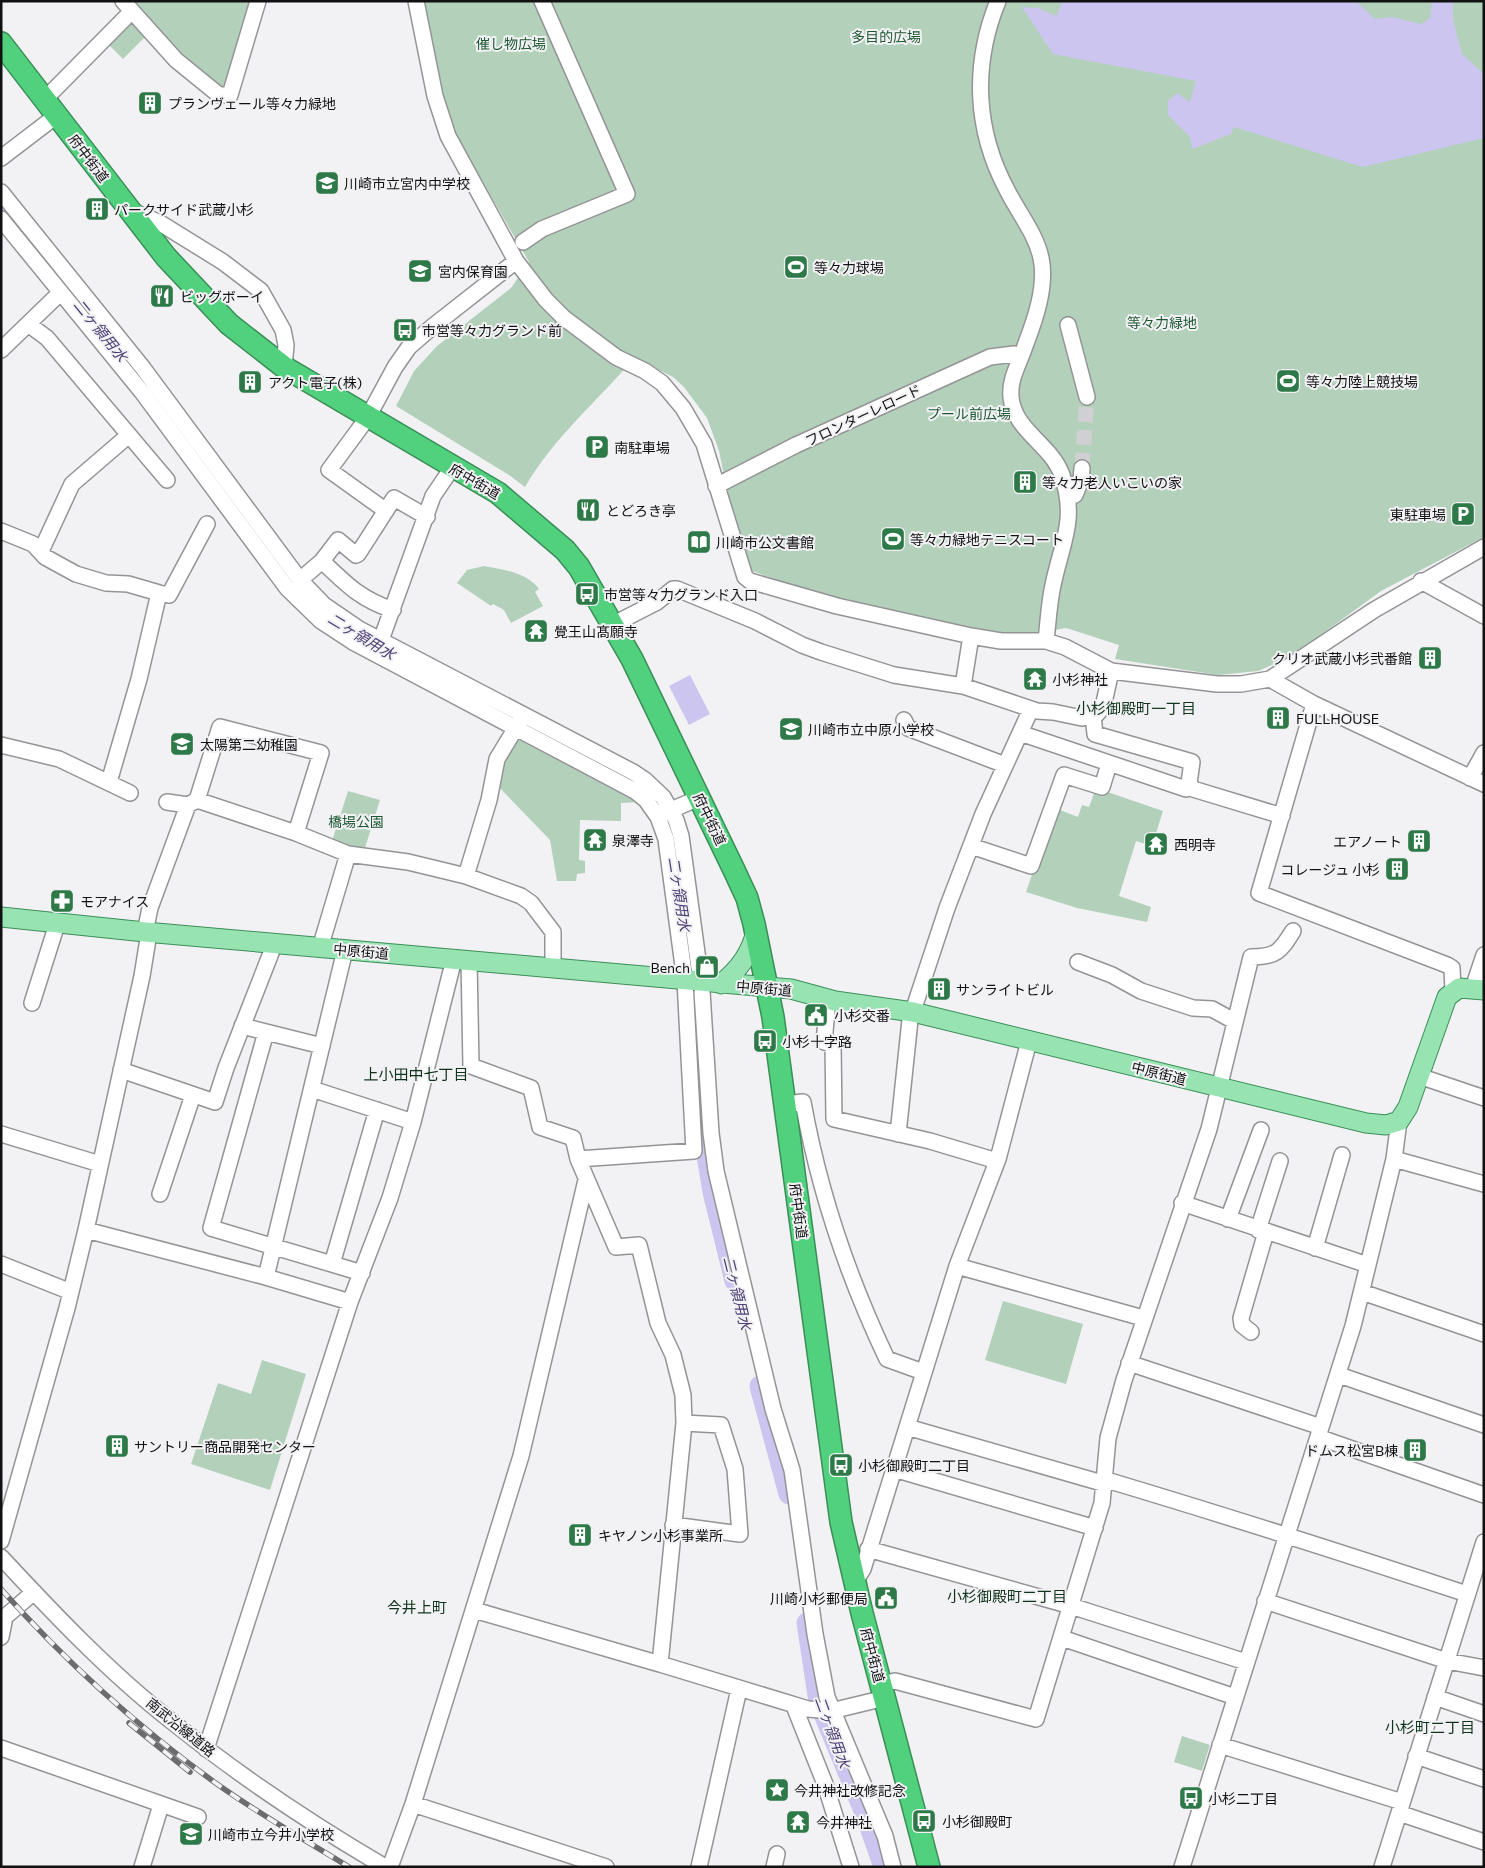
<svg xmlns="http://www.w3.org/2000/svg" width="1485" height="1868" font-family="Commissioner,'Noto Sans JP',sans-serif">
	<rect width="100%" height="100%" fill="#f2f2f5"/>
	<path fill="#b3d1ba" d="M130,1H254L227,90H219L180,58Z
		M423,1H1484V537L1381,591L1318,637L1279,662L1258,671L1218,675L1115,659L1119,645L1066,628L1036,633L991,632L809,591L752,571L727,490L719,451L707,418L684,387L673,377L634,358C597,402 554,437 525,487L509,475L396,406L414,371L437,346L511,288L529,262L455,134L440,90Z
		M131,16L148,34L123,59L106,42Z
		M484,566C504,570 526,572 539,589L535,592L543,606L511,623L504,610L493,604L491,606L457,583L467,570Z
		M519,736L627,792L639,802L621,803V821L580,820L579,860L585,861V873L577,874L576,881H557L550,840L497,785L501,763Z
		M1096,788L1163,811L1152,846L1136,841L1119,896L1151,907L1147,922L1077,908L1026,892L1055,808L1078,817L1082,805L1089,807Z
		M348,791L380,800L364,851L332,841Z
		M1003,1301L1083,1324L1066,1384L985,1360Z
		M262,1360L306,1374L270,1490L191,1464L218,1383L251,1394Z
		M1182,1736L1210,1745L1202,1771L1174,1762Z"/>
	<path fill="#cbc5ef" d="M1063,1H1356L1375,19L1392,17L1421,24L1430,18L1432,1H1453V20L1462,54L1484,74V138L1363,167L1234,127L1231,134L1192,149L1190,137L1168,115V101L1177,93L1190,102L1196,81L1053,54L1022,7L1038,8L1056,16Z
		M690,675L710,714L689,725L669,686Z"/>
	<g fill="none" stroke-linecap="round" stroke-linejoin="round">
		<path stroke="#cbc5ef" stroke-width="21" d="M1,206L176,424
			M636,782L656,800L671,830L695,997L704,1137L713,1192L735,1281
			M760,1386L789,1494
			M807,1623L819,1702L865,1813L884,1867"/>
		<path stroke="#d0d0d3" stroke-width="15" stroke-dasharray="15 8" stroke-linecap="butt" d="M1082,468L1087,397"/>
		<defs>
			<path id="minor" d="M123,1L176,60L219,95H230L258,1
				M416,1L435,96L448,136L516,261L546,300L564,318L616,357L645,371L662,383L683,408L704,444L745,577L750,581L837,606L971,636L1001,641H1046L1065,647L1111,671L1217,684H1241L1270,679L1374,610L1484,547
				M998,1C972,65 975,130 1007,190C1018,212 1036,234 1041,258C1047,286 1035,320 1025,346C1020,362 1009,379 1011,397C1014,431 1051,444 1062,475C1077,520 1062,542 1053,585C1049,603 1048,623 1046,641
				M44,100L132,11
				M1,158L56,116
				M1,192L143,368L300,580L324,605L359,629L633,772L645,780L663,797L676,820L681,836L701,982
				M130,210L160,223L223,262L261,291L283,330L286,345L284,367
				M1,219L142,392L287,588L321,621L353,642L635,791L646,800L658,817L666,839L685,981L694,1151L578,1159
				M523,242L542,229L627,194L542,1
				M28,324L47,338L129,435L72,484L41,551
				M1068,325L1087,397
				M1,350L60,293
				M129,435L167,480
				M716,486L796,445L990,357L1014,354
				M1075,495L1081,480L1082,468
				M385,510L329,470L368,417L395,367L409,347L432,327L516,261
				M1,531L33,544L45,557L76,574L106,583L128,584L159,593
				M322,561C346,584 360,599 393,610
				M300,580L322,561L338,540L356,555L358,554L394,498L427,517
				M1421,581L1484,616
				M614,624L657,602L673,589H677L755,621L802,645L821,652L894,675L963,686L1037,711L1053,712L1082,718L1096,715L1103,707L1111,671
				M381,640L433,496L452,468
				M1270,679L1314,704L1484,784
				M963,686L971,636
				M1314,704L1259,893L1447,965L1452,968L1453,991
				M1093,716L1095,734L1192,762L1189,783L1193,789L1282,816
				M904,720L908,728L1005,765
				M1020,733L1186,789L1190,787
				M1,745L59,759L130,793
				M1470,778L1484,753
				M109,782L139,679L159,593L169,595L207,524
				M197,800L220,727L321,753L296,833
				M167,802L188,805L197,800L296,833L348,854L408,862L466,876L521,896L531,903L553,932V968
				M671,810L699,798
				M971,846L1031,866L1064,775L1102,787L1109,764
				M466,876L489,800L497,759L520,721
				M145,932L150,908L188,805
				M320,948L348,854
				M469,960L471,1066L531,1088L540,1127L573,1138L578,1159L616,1247L639,1245L658,1323L673,1355L683,1395L684,1423L660,1664L808,1709L831,1711L885,1698
				M1078,962L1112,975L1141,991L1193,1008L1212,1009L1234,1021
				M1473,988L1484,955
				M702,992L711,1133L716,1171L773,1409L792,1470L815,1634L827,1697L885,1836L893,1867
				M828,999L824,1042L833,1044L834,1119L930,1141L997,1161
				M32,1003L57,924
				M242,1026L322,1046
				M266,1032L211,1228L362,1273
				M121,1070L215,1102L226,1068L271,953L272,943
				M1419,1076L1484,1098
				M312,1089L413,1122
				M785,1104L803,1102C819,1191 848,1277 887,1359L923,1372
				M1,1134L100,1164
				M898,1134L910,1020L947,908L983,814L1031,709
				M1394,1159L1484,1184
				M160,1194L193,1095
				M1182,1203L1368,1265
				M1228,1219L1261,1130
				M86,1230L266,1277L350,1302
				M1258,1230L1280,1161
				M1315,1248L1342,1155
				M1,1264L71,1292
				M332,1264L377,1110
				M957,1266L1143,1318
				M266,1277L345,950
				M1362,1292L1484,1334
				M1251,1332L1242,1325L1241,1318L1266,1232
				M1129,1363L1321,1427
				M1339,1375L1484,1425
				M907,1427L1102,1483L1110,1481C1230,1517 1349,1555 1467,1594
				M1318,1437L1484,1495
				M894,1469L1095,1528
				M673,1525L740,1534L735,1469L721,1425L684,1423
				M1,1541L67,1308L86,1230L142,976L149,933
				M868,1549L1071,1606L1246,1662
				M1,1557C54,1614 109,1672 170,1720C238,1775 310,1823 385,1867
				M854,1578L858,1577L863,1569L957,1266L998,1159L1029,1041
				M1265,1601L1447,1661L1484,1668
				M474,1610L660,1664
				M1,1637L5,1617L34,1592
				M1062,1638L1235,1697
				M881,1684L895,1681L1036,1719L1102,1503L1108,1438L1124,1380L1209,1129L1251,957C1276,957 1280,952 1293,931
				M1435,1697L1484,1714
				M794,1706L825,1784L851,1867
				M1220,1745L1402,1802
				M1,1748L198,1817
				M206,1749L350,1302L390,1198L413,1122L454,959
				M1416,1756L1484,1779
				M413,1804L606,1867
				M1399,1813L1484,1842
				M142,1867L161,1805
				M390,1867L413,1804L521,1456L586,1180
				M699,1867L739,1689
				M774,1867L777,1854
				M1182,1867L1353,1326L1394,1159L1399,1121
				M1382,1867L1484,1542"/>
			<path id="major" d="M1,917L145,932L791,989L835,1001L913,1012L1366,1123L1386,1125L1399,1121L1408,1107L1447,997L1459,988L1484,990
				M721,984C739,969 750,955 756,932"/>
			<path id="highway" d="M1,43L166,257L229,324L284,367L498,493L565,550L579,567L632,659L734,870L747,898L754,924L773,1017L841,1522L862,1613L929,1867"/>
		</defs>
		<use href="#minor" stroke="#949497" stroke-width="18"/>
		<use href="#major" stroke="#3b8e58" stroke-width="21"/>
		<use href="#highway" stroke="#3b8e58" stroke-width="24"/>
		<use href="#minor" stroke="#fff" stroke-width="15"/>
		<use href="#major" stroke="#97e3b2" stroke-width="19"/>
		<use href="#highway" stroke="#51d17e" stroke-width="21"/>
		<defs>
			<path id="rail" d="M1,1589C65,1661 139,1728 217,1784C259,1814 305,1840 349,1867
				M129,1723L190,1772"/>
		</defs>
		<use href="#rail" stroke="#6c6c6e" stroke-width="5.5"/>
		<use href="#rail" stroke="#f2f2f5" stroke-width="4" stroke-dasharray="11" stroke-linecap="butt"/>
	</g>
	<defs>
		<symbol id="building-square" viewBox="-11 -11 22 22"><rect x="-9" y="-9" width="18" height="18" rx="4" fill="#2e7948" stroke="#f2f2f5"/><path d="M-4-6H4V6H1V3H-1V6H-4ZM-2.5-4.3h1.7v1.8h-1.7ZM.8-4.3h1.7v1.8H.8ZM-2.5-1h1.7V.8h-1.7ZM.8-1h1.7V.8H.8Z" fill="#fff"/></symbol>
		<symbol id="school-square" viewBox="-11 -11 22 22"><rect x="-9" y="-9" width="18" height="18" rx="4" fill="#2e7948" stroke="#f2f2f5"/><path d="M0-5L7-2L0 1L-7-2ZM-4 1L0 2.5L4 1V4Q0 6-4 4Z" fill="#fff"/></symbol>
		<symbol id="stadium-square" viewBox="-11 -11 22 22"><rect x="-9" y="-9" width="18" height="18" rx="4" fill="#2e7948" stroke="#f2f2f5"/><path d="M0-5a6.5 5 0 1 0 0 10a6.5 5 0 1 0 0-10ZM-3.5-1.8h7v3.6h-7Z" fill="#fff"/></symbol>
		<symbol id="restaurant-square" viewBox="-11 -11 22 22"><rect x="-9" y="-9" width="18" height="18" rx="4" fill="#2e7948" stroke="#f2f2f5"/><path d="M-5-6h1v4h1v-4h1v4h1v-4h1v5L-1.5 .5V6h-2V.5L-5-1ZM5-6V6H3V1.5H1.5Q1.5-4 5-6Z" fill="#fff"/></symbol>
		<symbol id="bus-square" viewBox="-11 -11 22 22"><rect x="-9" y="-9" width="18" height="18" rx="4" fill="#2e7948" stroke="#f2f2f5"/><path d="M-5-6H5V4H4V6H2V4H-2V6H-4V4H-5ZM-3.5-4V0h7V-4ZM-3.5 1.2v1.5H-2V1.2ZM2 1.2v1.5H3.5V1.2Z" fill="#fff"/></symbol>
		<symbol id="parking-square" viewBox="-11 -11 22 22"><rect x="-9" y="-9" width="18" height="18" rx="4" fill="#2e7948" stroke="#f2f2f5"/><path d="M-3.5-5.5H1a3.5 3.5 0 0 1 0 7H-1V5.5H-3.5ZM-1-3.4V-.6H.8a1.4 1.4 0 0 0 0-2.8Z" fill="#fff"/></symbol>
		<symbol id="library-square" viewBox="-11 -11 22 22"><rect x="-9" y="-9" width="18" height="18" rx="4" fill="#2e7948" stroke="#f2f2f5"/><path d="M-6-4Q-3-5.5-.7-3.5V5Q-3 3-6 4ZM6-4Q3-5.5 .7-3.5V5Q3 3 6 4Z" fill="#fff"/></symbol>
		<symbol id="temple-square" viewBox="-11 -11 22 22"><rect x="-9" y="-9" width="18" height="18" rx="4" fill="#2e7948" stroke="#f2f2f5"/><path d="M0-6L5-2H3V0L6.5 2.5H4V6H1.5V3h-3V6H-4V2.5H-6.5L-3 0V-2H-5Z" fill="#fff"/></symbol>
		<symbol id="pharmacy-square" viewBox="-11 -11 22 22"><rect x="-9" y="-9" width="18" height="18" rx="4" fill="#2e7948" stroke="#f2f2f5"/><path d="M-2-6h4v4h4v4h-4v4h-4v-4h-4v-4h4Z" fill="#fff"/></symbol>
		<symbol id="shop-square" viewBox="-11 -11 22 22"><rect x="-9" y="-9" width="18" height="18" rx="4" fill="#2e7948" stroke="#f2f2f5"/><path d="M-5-2.5h2.3a2.7 3.5 0 0 1 5.4 0H5L5.5 6h-11ZM-1.5-2.5h3a1.5 2.3 0 0 0-3 0Z" fill="#fff"/></symbol>
		<symbol id="civic-square" viewBox="-11 -11 22 22"><rect x="-9" y="-9" width="18" height="18" rx="4" fill="#2e7948" stroke="#f2f2f5"/><path d="M-.6-6.5H3V-4.5H.6V-3L4-1V1h2V6H-6V1h2V-1L-.6-3ZM-1.2 2.5V6h2.4V2.5Z" fill="#fff"/></symbol>
		<symbol id="sight-square" viewBox="-11 -11 22 22"><rect x="-9" y="-9" width="18" height="18" rx="4" fill="#2e7948" stroke="#f2f2f5"/><path d="M0-6L1.8-2.2L6-1.7L2.9 1.2L3.7 5.4L0 3.3L-3.7 5.4L-2.9 1.2L-6-1.7L-1.8-2.2Z" fill="#fff"/></symbol>
	</defs>
	<g fill-rule="evenodd">
		<use href="#building-square" x="136" y="89" width="28" height="28"/>
		<use href="#school-square" x="313" y="169" width="28" height="28"/>
		<use href="#building-square" x="83" y="195" width="28" height="28"/>
		<use href="#stadium-square" x="782" y="253" width="28" height="28"/>
		<use href="#school-square" x="406" y="257" width="28" height="28"/>
		<use href="#restaurant-square" x="148" y="282" width="28" height="28"/>
		<use href="#bus-square" x="391" y="316" width="28" height="28"/>
		<use href="#stadium-square" x="1274" y="367" width="28" height="28"/>
		<use href="#building-square" x="236" y="368" width="28" height="28"/>
		<use href="#parking-square" x="583" y="433" width="28" height="28"/>
		<use href="#building-square" x="1011" y="468" width="28" height="28"/>
		<use href="#restaurant-square" x="574" y="496" width="28" height="28"/>
		<use href="#parking-square" x="1449" y="500" width="28" height="28"/>
		<use href="#stadium-square" x="879" y="525" width="28" height="28"/>
		<use href="#library-square" x="685" y="528" width="28" height="28"/>
		<use href="#bus-square" x="573" y="580" width="28" height="28"/>
		<use href="#temple-square" x="522" y="617" width="28" height="28"/>
		<use href="#building-square" x="1416" y="644" width="28" height="28"/>
		<use href="#temple-square" x="1021" y="665" width="28" height="28"/>
		<use href="#building-square" x="1264" y="704" width="28" height="28"/>
		<use href="#school-square" x="777" y="715" width="28" height="28"/>
		<use href="#school-square" x="168" y="730" width="28" height="28"/>
		<use href="#temple-square" x="581" y="826" width="28" height="28"/>
		<use href="#building-square" x="1405" y="827" width="28" height="28"/>
		<use href="#temple-square" x="1142" y="830" width="28" height="28"/>
		<use href="#building-square" x="1383" y="855" width="28" height="28"/>
		<use href="#pharmacy-square" x="48" y="887" width="28" height="28"/>
		<use href="#shop-square" x="693" y="953" width="28" height="28"/>
		<use href="#building-square" x="925" y="975" width="28" height="28"/>
		<use href="#civic-square" x="802" y="1001" width="28" height="28"/>
		<use href="#bus-square" x="751" y="1027" width="28" height="28"/>
		<use href="#building-square" x="103" y="1432" width="28" height="28"/>
		<use href="#building-square" x="1401" y="1436" width="28" height="28"/>
		<use href="#bus-square" x="827" y="1451" width="28" height="28"/>
		<use href="#building-square" x="566" y="1521" width="28" height="28"/>
		<use href="#civic-square" x="872" y="1584" width="28" height="28"/>
		<use href="#sight-square" x="763" y="1776" width="28" height="28"/>
		<use href="#bus-square" x="1177" y="1784" width="28" height="28"/>
		<use href="#bus-square" x="910" y="1807" width="28" height="28"/>
		<use href="#temple-square" x="784" y="1808" width="28" height="28"/>
		<use href="#school-square" x="177" y="1820" width="28" height="28"/>
	</g>
	<g text-anchor="middle" dominant-baseline="central" stroke-width="4" stroke-linejoin="round" paint-order="stroke">
		<g font-size="14" fill="#1d5832" stroke="#f2f2f5">
			<text x="886" y="36">多目的広場</text>
			<text x="511" y="43">催し物広場</text>
			<text x="1162" y="322">等々力緑地</text>
			<text x="969" y="413">プール前広場</text>
			<text x="356" y="821">橋場公園</text>
		</g>
		<g font-size="14" fill="#111112" stroke="#f2f2f5" text-anchor="start">
			<text x="168" y="103">プランヴェール等々力緑地</text>
			<text x="344" y="183">川崎市立宮内中学校</text>
			<text x="114" y="209">パークサイド武蔵小杉</text>
			<text x="814" y="267">等々力球場</text>
			<text x="438" y="271">宮内保育園</text>
			<text x="180" y="296">ビッグボーイ</text>
			<text x="422" y="330">市営等々力グランド前</text>
			<text x="1306" y="381">等々力陸上競技場</text>
			<text x="268" y="382">アクト電子(株)</text>
			<text x="614" y="447">南駐車場</text>
			<text x="1042" y="482">等々力老人いこいの家</text>
			<text x="606" y="510">とどろき亭</text>
			<text x="1446" y="514" text-anchor="end">東駐車場</text>
			<text x="910" y="539">等々力緑地テニスコート</text>
			<text x="716" y="542">川崎市公文書館</text>
			<text x="604" y="594">市営等々力グランド入口</text>
			<text x="554" y="631">覺王山髙願寺</text>
			<text x="1412" y="658" text-anchor="end">クリオ武蔵小杉弐番館</text>
			<text x="1052" y="679">小杉神社</text>
			<text x="1296" y="718">FULLHOUSE</text>
			<text x="808" y="729">川崎市立中原小学校</text>
			<text x="200" y="744">太陽第二幼稚園</text>
			<text x="612" y="840">泉澤寺</text>
			<text x="1402" y="841" text-anchor="end">エアノート</text>
			<text x="1174" y="844">西明寺</text>
			<text x="1380" y="869" text-anchor="end">コレージュ 小杉</text>
			<text x="80" y="901">モアナイス</text>
			<text x="690" y="967" text-anchor="end">Bench</text>
			<text x="956" y="989">サンライトビル</text>
			<text x="834" y="1015">小杉交番</text>
			<text x="782" y="1041">小杉十字路</text>
			<text x="134" y="1446">サントリー商品開発センター</text>
			<text x="1398" y="1450" text-anchor="end">ドムス松宮B棟</text>
			<text x="858" y="1465">小杉御殿町二丁目</text>
			<text x="598" y="1535">キヤノン小杉事業所</text>
			<text x="868" y="1598" text-anchor="end">川崎小杉郵便局</text>
			<text x="794" y="1790">今井神社改修記念</text>
			<text x="1208" y="1798">小杉二丁目</text>
			<text x="942" y="1821">小杉御殿町</text>
			<text x="816" y="1822">今井神社</text>
			<text x="208" y="1834">川崎市立今井小学校</text>
		</g>
		<g font-size="14" fill="#111112" stroke="#f2f2f5">
			<text transform="translate(89 158) rotate(53)">府中街道</text>
			<text transform="translate(863 415) rotate(-25)">フロンターレロード</text>
			<text transform="translate(475 481) rotate(30)">府中街道</text>
			<text transform="translate(710 819) rotate(64)">府中街道</text>
			<text transform="translate(361 951) rotate(5)">中原街道</text>
			<text transform="translate(764 988) rotate(5)">中原街道</text>
			<text transform="translate(1159 1073) rotate(14)">中原街道</text>
			<text transform="translate(799 1211) rotate(82)">府中街道</text>
			<text transform="translate(873 1655) rotate(75)">府中街道</text>
			<text transform="translate(181 1727) rotate(39)">南武沿線道路</text>
		</g>
		<g font-size="15" font-style="italic" fill="#4a3e74" stroke="#f2f2f5">
			<text transform="translate(101 330) rotate(51)">二ヶ領用水</text>
			<text transform="translate(362 636) rotate(31)">二ヶ領用水</text>
			<text transform="translate(680 894) rotate(81)">二ヶ領用水</text>
			<text transform="translate(738 1293) rotate(76)">二ヶ領用水</text>
			<text transform="translate(833 1732) rotate(70)">二ヶ領用水</text>
		</g>
		<g font-size="15" fill="#0f331b" stroke="#f2f2f5">
			<text x="1136" y="708">小杉御殿町一丁目</text>
			<text x="416" y="1074">上小田中七丁目</text>
			<text x="1007" y="1596">小杉御殿町二丁目</text>
			<text x="417" y="1607">今井上町</text>
			<text x="1430" y="1727">小杉町二丁目</text>
		</g>
	</g>
	<rect width="1485" height="1868" fill="none" stroke="#111112" stroke-width="5"/>
</svg>
